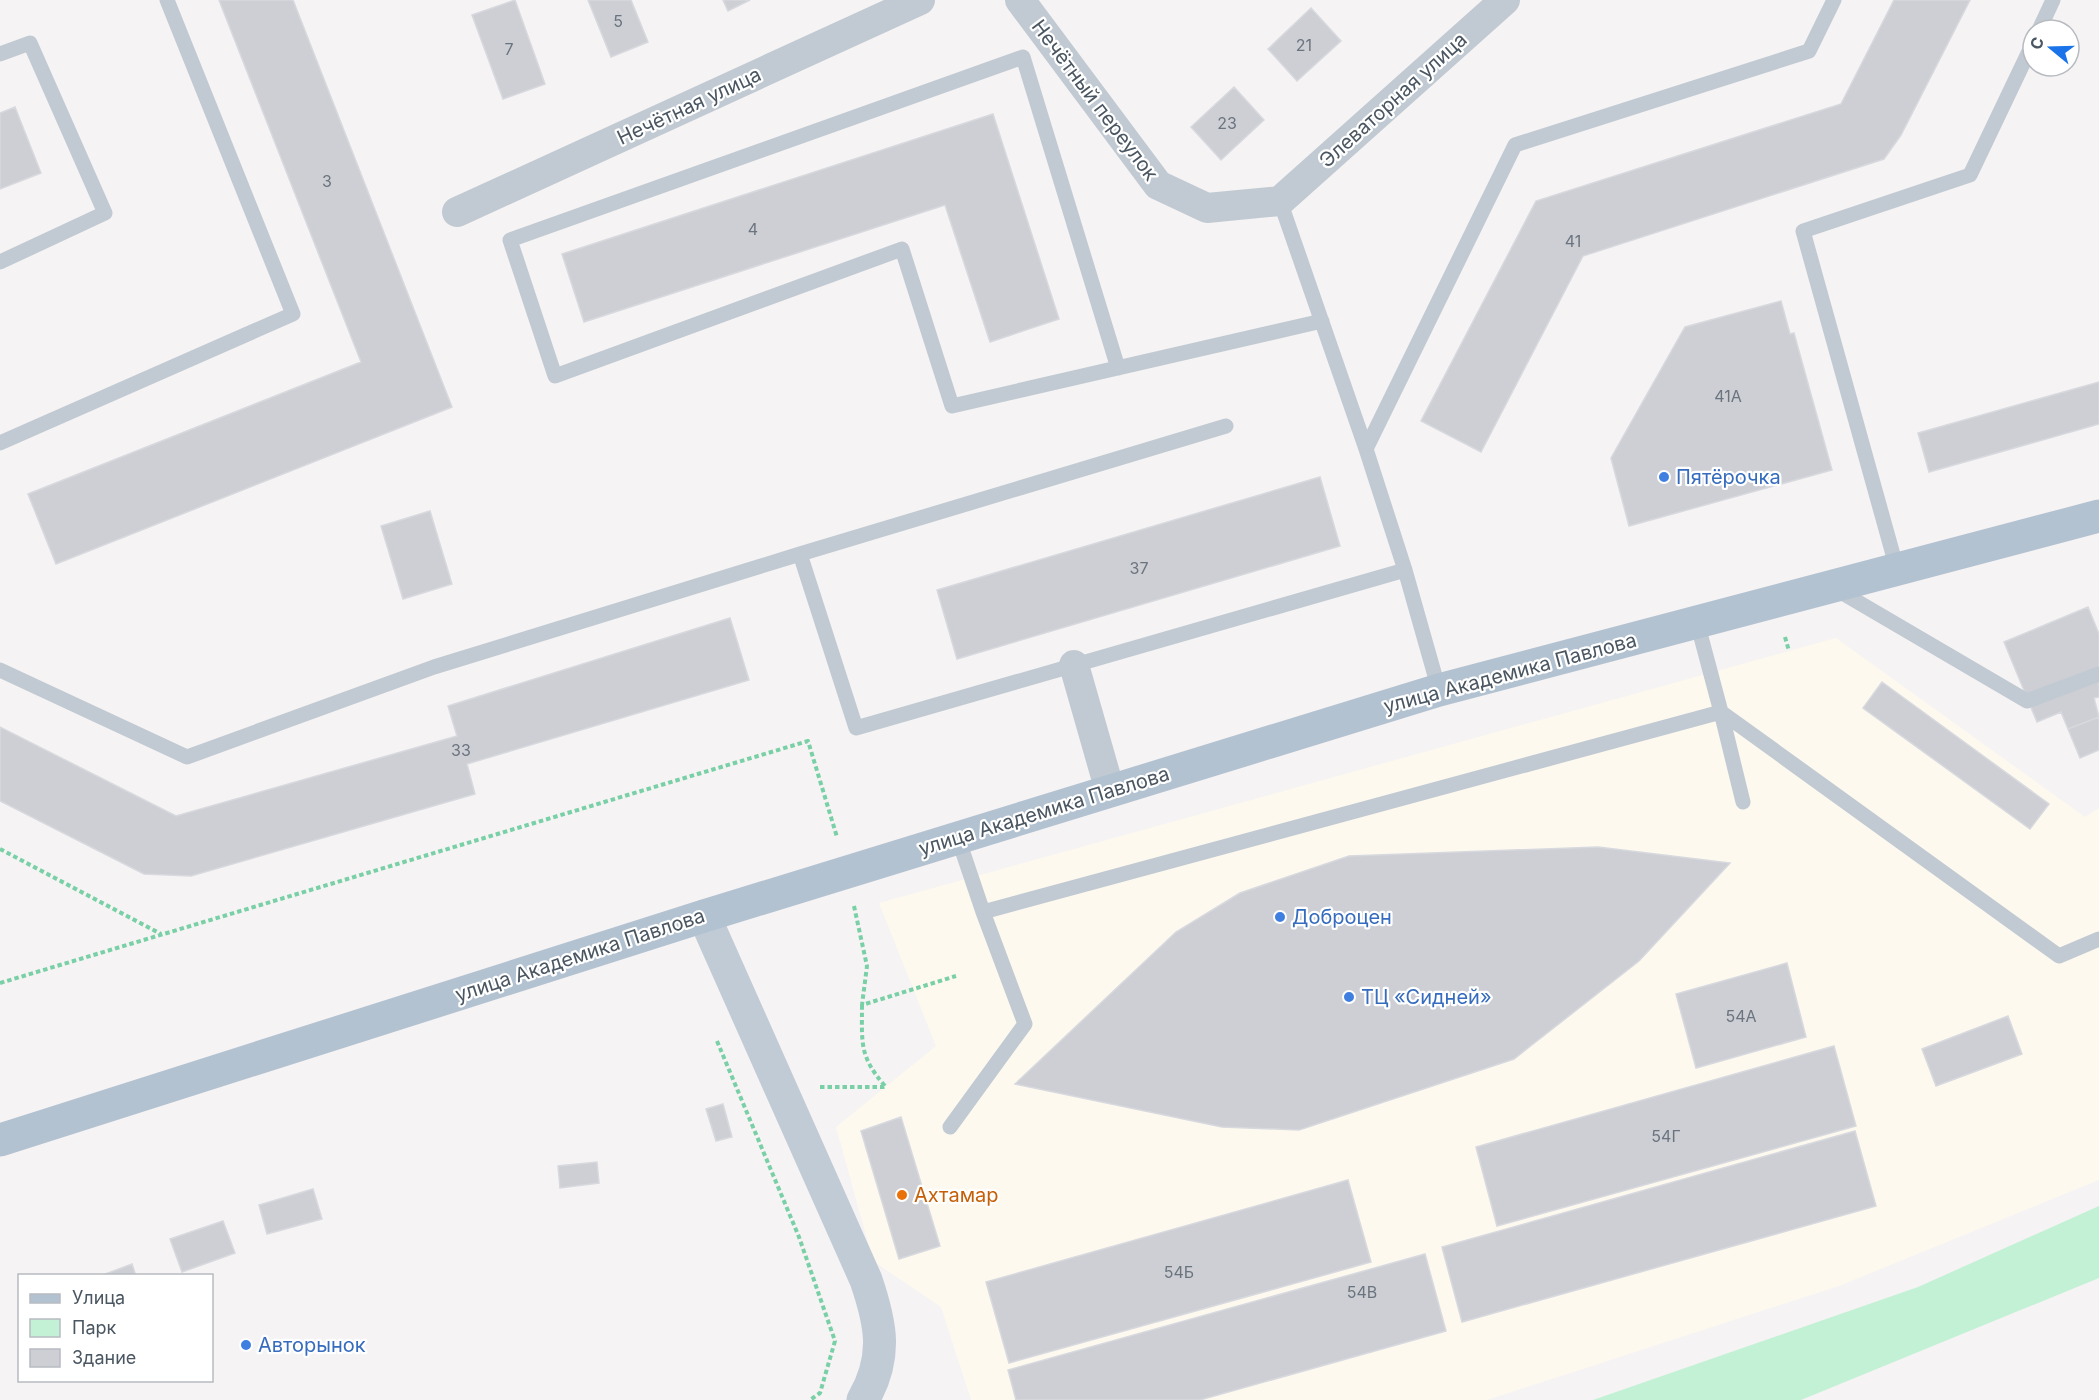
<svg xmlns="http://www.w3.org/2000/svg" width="2099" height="1400" font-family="Inter,sans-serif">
	<rect width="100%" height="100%" fill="#f5f3f3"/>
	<path fill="#fdf9ef" d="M1836,638L2085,817L2099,808V1180L1839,1286L1487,1400H971L941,1307L873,1261L836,1127L936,1046L879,903Z"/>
	<path fill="#c3f1d5" d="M2099,1206V1278L1801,1400H1593L1918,1287Z"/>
	<path fill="#cdcfd5" stroke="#d7d9de" stroke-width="1.5" d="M219,0H293L452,407L56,564L28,494L361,362Z
		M515,0L545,84L503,99L472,15Z
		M588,0H631L648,42L611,57Z
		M723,0H750L728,11Z
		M1894,0H1970L1901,135L1884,159L1583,256L1481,452L1421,421L1536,201L1841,104Z
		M1311,8L1341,41L1297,81L1268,49Z
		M1234,87L1264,120L1221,160L1191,127Z
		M15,107L41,173L0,189V113Z
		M993,114L1059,319L990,342L945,205L584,322L562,254Z
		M1781,301L1790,334L1794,333L1832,470L1629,526L1611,458L1685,327Z
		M2099,382V424L1929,472L1918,433Z
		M1320,477L1340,546L957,659L937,590Z
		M430,511L452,584L403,599L381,526Z
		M2088,607L2099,634V697L2094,698L2099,717L2068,729L2061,712L2037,722L2004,642Z
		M730,618L749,680L467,764L475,794L191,876L144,874L0,801V727L176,816L457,736L448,706Z
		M1882,682L2049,804L2030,829L1863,708Z
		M2099,717V750L2080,758L2068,729Z
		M1598,847L1730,863L1639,961L1514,1059L1299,1130L1222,1127L1015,1084L1176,932L1240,893L1349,856Z
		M1787,963L1806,1037L1696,1068L1676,994Z
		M2008,1016L2022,1054L1936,1086L1922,1049Z
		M1834,1046L1856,1126L1497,1226L1476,1147Z
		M723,1104L732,1137L716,1141L706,1109Z
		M901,1117L940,1246L899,1259L861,1131Z
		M1855,1131L1876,1206L1462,1322L1442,1247Z
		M597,1162L599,1183L560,1188L558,1166Z
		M1348,1180L1371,1262L1009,1363L986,1282Z
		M313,1189L322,1219L267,1234L259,1205Z
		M223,1221L235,1253L182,1272L170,1239Z
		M1425,1254L1446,1331L1200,1400H1016L1008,1370Z
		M132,1264L136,1276H100Z"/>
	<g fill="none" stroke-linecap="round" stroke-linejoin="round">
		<path stroke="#7ad0a6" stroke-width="4" stroke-dasharray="4.5 3" stroke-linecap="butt" d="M1785,637L1789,651
			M0,849L161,934
			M854,906L867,966L862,1005L956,976
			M0,983L808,741L837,837
			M862,1005C862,1043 859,1056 885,1086
			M717,1041L799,1237L835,1341L820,1393L810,1400
			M820,1087H885"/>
		<path stroke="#c1cad2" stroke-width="15" d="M2039,30L2053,0
			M0,54L30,43L105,213L0,262
			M1118,368L1023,57L510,240L555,376L902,249L952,406L1322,321
			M1226,426L800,554L856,728L1405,570L1366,449L1280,201
			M0,443L293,314L167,0
			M1366,449L1515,145L1809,51L1834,0
			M1897,569L1803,231L1970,175L2033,43
			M1405,570L1439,690
			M1834,588L2027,701L2099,674
			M0,670L187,757L434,667L800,554
			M1721,712L2059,956L2099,939
			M1721,712L1743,802
			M958,838L983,912L1721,712L1697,622
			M950,1127L1025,1024L983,912"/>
		<path stroke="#c1cad2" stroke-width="30" d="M1020,0L1158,185L1207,208L1280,201L1505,0
			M457,212L920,0
			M1074,665L1110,791"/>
		<path stroke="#c1cbd6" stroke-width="33" d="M704,916L866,1280C881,1324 888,1357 863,1400"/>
		<path stroke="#b3c2d1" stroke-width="33" d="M0,1140L704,916L1439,690L2099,516"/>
	</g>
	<g fill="#3f7fe0" stroke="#fff" stroke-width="2">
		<circle cx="1664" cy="477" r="6"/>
		<circle cx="1280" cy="917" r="6"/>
		<circle cx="1349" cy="997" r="6"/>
		<circle cx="246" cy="1345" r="6"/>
	</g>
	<circle fill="#e8710a" stroke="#fff" stroke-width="2" cx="902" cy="1195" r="6"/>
	<g text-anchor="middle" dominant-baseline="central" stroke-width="4.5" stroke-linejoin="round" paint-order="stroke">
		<g font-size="16" fill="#6b747e">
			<text x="618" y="21">5</text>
			<text x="1304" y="45">21</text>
			<text x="509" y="49">7</text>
			<text x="1227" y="123">23</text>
			<text x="327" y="181">3</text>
			<text x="753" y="229">4</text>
			<text x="1573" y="241">41</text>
			<text x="1728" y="396">41А</text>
			<text x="1139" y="568">37</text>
			<text x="461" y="750">33</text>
			<text x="1741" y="1016">54А</text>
			<text x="1666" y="1136">54Г</text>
			<text x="1179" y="1272">54Б</text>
			<text x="1362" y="1292">54В</text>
		</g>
		<g font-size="20" fill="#4a5661" stroke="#fff">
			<text transform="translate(1095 100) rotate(53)">Нечётный переулок</text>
			<text transform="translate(1393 100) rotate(-42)">Элеваторная улица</text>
			<text transform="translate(689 106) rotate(-25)">Нечётная улица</text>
			<text transform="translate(1510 673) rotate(-15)">улица Академика Павлова</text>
			<text transform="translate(1044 811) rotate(-17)">улица Академика Павлова</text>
			<text transform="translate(580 955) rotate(-18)">улица Академика Павлова</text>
		</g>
		<g font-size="20" fill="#366cbe" stroke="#fff" text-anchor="start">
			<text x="1676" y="477">Пятёрочка</text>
			<text x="1292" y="917">Доброцен</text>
			<text x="1361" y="997">ТЦ «Сидней»</text>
			<text x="258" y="1345">Авторынок</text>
		</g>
		<g font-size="20" fill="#c56008" stroke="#fff" text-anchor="start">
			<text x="914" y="1195">Ахтамар</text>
		</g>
	</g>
	<rect x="18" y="1274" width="195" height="108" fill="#ffffff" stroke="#b7bbc0" stroke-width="1.5"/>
	<rect x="30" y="1294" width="30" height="9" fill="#b3c2d1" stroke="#b7bbc0" stroke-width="1.5"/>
	<text x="72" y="1304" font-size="18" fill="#4a5661">Улица</text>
	<rect x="30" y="1319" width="30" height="18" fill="#c3f1d5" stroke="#b7bbc0" stroke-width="1.5"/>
	<text x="72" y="1334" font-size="18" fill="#4a5661">Парк</text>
	<rect x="30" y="1349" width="30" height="18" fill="#cdcfd5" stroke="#b7bbc0" stroke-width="1.5"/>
	<text x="72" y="1364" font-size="18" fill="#4a5661">Здание</text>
	<g transform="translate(2051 48) rotate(289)"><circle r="28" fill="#ffffff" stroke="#b7bbc0" stroke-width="1.5"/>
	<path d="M0-4.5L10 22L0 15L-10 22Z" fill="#1a73e8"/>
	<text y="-9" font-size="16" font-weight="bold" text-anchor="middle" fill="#4a5661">С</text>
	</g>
</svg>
